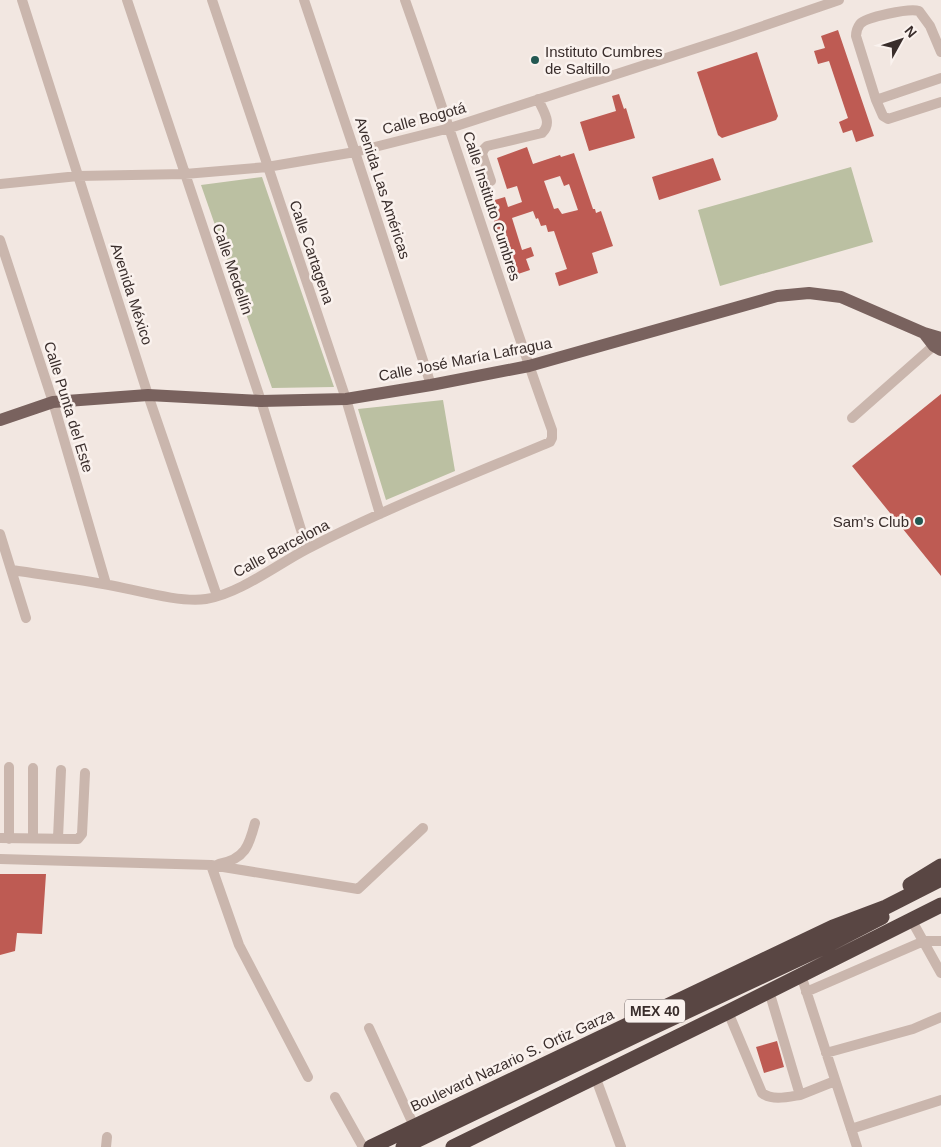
<svg xmlns="http://www.w3.org/2000/svg" width="941" height="1147" font-family="Arial,sans-serif">
	<rect width="100%" height="100%" fill="#f2e7e1"/>
	<path fill="#bbc0a2" d="M851,167L873,242L720,286L698,210Z
		M262,177L334,387L272,388L201,185Z
		M443,400L455,471L386,500L358,409Z"/>
	<path fill="#be5b53" fill-rule="evenodd" d="M838,30L874,136L856,142L852,130L843,133L839,122L848,118L829,61L818,64L814,51L825,48L821,36Z
		M757,52L778,116L776,120L722,138L718,135L697,72Z
		M619,94L624,109L626,108L635,138L589,151L580,122L616,111L612,96Z
		M527,147L533,164L560,155L561,157L574,153L593,209H595L596,213L601,211L613,246L592,253L598,273L559,286L555,273L567,269L554,231L548,232L546,225L541,226L538,218L536,219L533,211L512,218L522,250L531,247L534,256L526,259L530,270L512,276L488,202L505,197L508,207L522,202L517,186L507,189L497,158ZM560,176L564,186L569,184L578,210L562,214L558,208L554,209L544,181Z
		M713,158L721,180L659,200L652,177Z
		M941,394V576L852,466Z
		M0,874H46L42,934L17,933L15,951L0,955Z
		M777,1041L784,1067L764,1073L756,1047Z"/>
	<g fill="none" stroke-linecap="round" stroke-linejoin="round">
		<path stroke="#cab6ad" stroke-width="10" d="M22,0L148,395L217,596
			M127,0L261,401L307,549
			M212,0L346,399L380,514
			M304,0L355,152L431,385
			M941,78L876,100L883,116L888,119L941,102
			M876,100L856,36C856,31 857,28 860,24C866,17 909,8 919,11L930,26L941,52
			M491,181L482,154L484,149L487,146L542,133C553,123 543,111 538,99
			M0,184L78,176L185,174L267,167L355,152L450,128L731,37L839,0
			M0,240L53,402L106,584
			M852,418L939,341
			M0,534L26,618
			M12,570C44,575 77,579 109,585C136,590 180,603 206,599C239,594 278,564 307,549C386,508 469,476 550,442L552,438V430C500,287 456,143 405,0
			M33,768V838
			M0,838L78,839L82,834L85,773
			M58,838L61,770
			M9,839V767
			M0,859L211,865L358,889L423,828
			M219,864C245,859 249,846 255,823
			M211,865L239,945L308,1077
			M912,921L941,973
			M801,975L857,1147
			M806,992L924,941H941
			M728,1012L762,1093C772,1101 788,1097 800,1095L769,991
			M369,1028L414,1126
			M826,1053L913,1029L941,1017
			M595,1076L621,1147
			M800,1095L835,1081
			M335,1097L363,1147
			M851,1129L941,1100
			M106,1147L107,1137"/>
		<path stroke="#79625e" stroke-width="12" d="M924,333L934,346L941,350
			M0,420L53,402L148,395L261,401L346,399L431,385L529,366L777,296L809,293L841,297L924,333L941,338"/>
		<path stroke="#594643" stroke-width="15" d="M910,885L941,866
			M371,1147L833,927L886,907L941,879
			M403,1147L660,1024L820,949L882,917
			M453,1147L728,1012L941,905"/>
	</g>
	<g fill="#235852" stroke="#faf2ee" stroke-width="2">
		<circle cx="535" cy="60" r="5"/>
		<circle cx="919" cy="521" r="5"/>
	</g>
	<g text-anchor="middle" dominant-baseline="central" stroke-width="5" stroke-linejoin="round" paint-order="stroke">
		<rect fill="#faf2ee" stroke="#736866" stroke-width="1" x="625" y="999.5" width="60" height="23" rx="4"/>
		<g font-size="14" font-weight="bold" fill="#392d2b">
			<text x="655" y="1011">MEX 40</text>
		</g>
		<g font-size="15" fill="#392d2b" stroke="#faf2ee" text-anchor="start">
			<text x="545" y="51">Instituto Cumbres<tspan x="545" dy="17">de Saltillo</tspan></text>
			<text x="909" y="521" text-anchor="end">Sam's Club</text>
		</g>
		<g font-size="15" fill="#392d2b" stroke="#faf2ee">
			<text transform="translate(424 118) rotate(-15)">Calle Bogotá</text>
			<text transform="translate(383 188) rotate(72)">Avenida Las Américas</text>
			<text transform="translate(492 206) rotate(72)">Calle Instituto Cumbres</text>
			<text transform="translate(312 252) rotate(71)">Calle Cartagena</text>
			<text transform="translate(233 269) rotate(71)">Calle Medellín</text>
			<text transform="translate(132 294) rotate(72)">Avenida México</text>
			<text transform="translate(465 359) rotate(-11)">Calle José María Lafragua</text>
			<text transform="translate(69 407) rotate(73)">Calle Punta del Este</text>
			<text transform="translate(281 548) rotate(-28)">Calle Barcelona</text>
			<text transform="translate(512 1060) rotate(-25)">Boulevard Nazario S. Ortiz Garza</text>
		</g>
	</g>
	<g transform="translate(901 40) rotate(50)" stroke="#faf2ee" stroke-width="4" paint-order="stroke">
	<path d="M0-4L9 19L0 12L-9 19Z" fill="#392d2b"/>
	<text y="-8" font-size="14" font-weight="bold" text-anchor="middle" fill="#392d2b">N</text>
	</g>
</svg>
